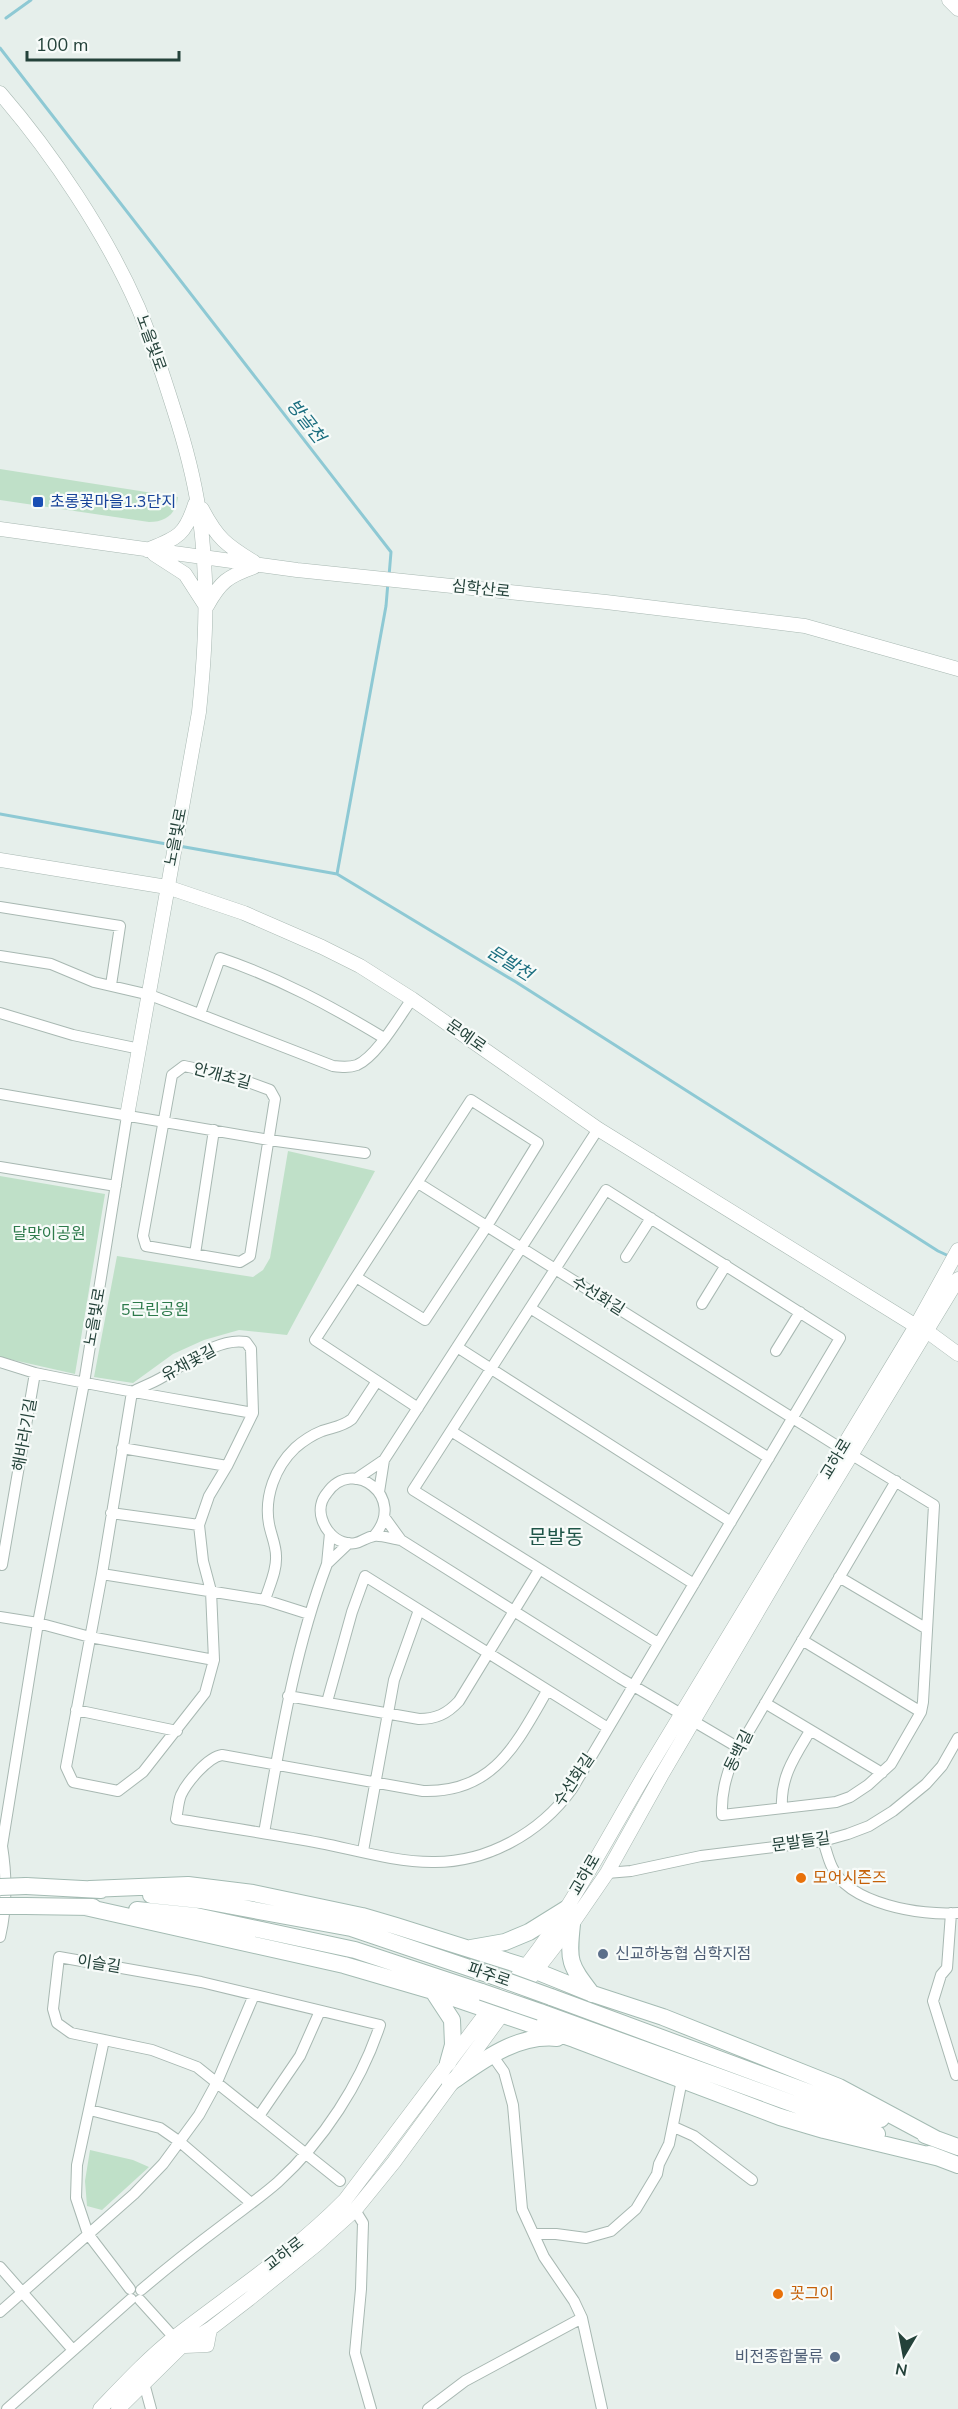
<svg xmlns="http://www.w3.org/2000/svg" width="958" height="2409" font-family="'Nunito Sans','Noto Sans KR',sans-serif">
	<rect width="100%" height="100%" fill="#e6efeb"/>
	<path fill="#bfe0c8" d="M0,469L178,497C176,514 166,522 149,522L0,500Z
		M288,1151L375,1171L287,1335L239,1330L204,1340L173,1354L133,1383L94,1377L117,1256L253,1277L263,1270L270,1258Z
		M0,1176L105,1194L75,1374L0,1357Z
		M90,2150L133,2160L149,2167L102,2210L87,2206L85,2181Z"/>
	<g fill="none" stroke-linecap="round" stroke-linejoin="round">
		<path stroke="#8ec9d4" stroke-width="3" d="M6,18L31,0
			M0,48L391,552L389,576
			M0,814L172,845
			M179,846L337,874L516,982L938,1251L951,1257
			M337,874L386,606L388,582"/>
		<defs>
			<path id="minor" d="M0,907L120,926L111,985
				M0,956L51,964L94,982L150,995L333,1066C341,1067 349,1068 357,1065C377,1056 399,1017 412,999
				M0,1013L73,1035L140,1049
				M200,1014L220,958C279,978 331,1006 384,1038
				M184,1066L232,1076L270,1090L275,1099L250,1256L240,1262L146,1246L143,1236L172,1075Z
				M0,1094L269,1140L365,1153
				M0,1167L116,1186
				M418,1183L842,1449
				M195,1254L214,1130
				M626,1257L651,1218
				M356,1277L425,1320L487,1226L538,1143L471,1100L315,1340L418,1408
				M702,1304L726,1265
				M530,1308L769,1458
				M457,1347L731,1522
				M776,1351L800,1312
				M0,1362L35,1373L2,1565L0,1564
				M451,1431L694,1584
				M122,1448L227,1466
				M852,1455L934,1505L923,1702L921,1712L891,1764L868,1785L850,1797L836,1802L722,1815C721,1794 726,1777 733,1758L896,1481
				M384,1460L598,1129
				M356,1479L384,1460L379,1492
				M111,1513L199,1525
				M330,1533L327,1564L349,1543
				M374,1536C408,1497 352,1456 327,1493C321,1500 319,1510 322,1519C325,1529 333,1539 343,1542C359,1547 362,1538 374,1536C381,1535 393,1539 401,1540L385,1518
				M401,1540L620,1678L739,1748
				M102,1574L265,1600L309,1614
				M839,1577L927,1629
				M265,1600C269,1586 277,1571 276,1556C276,1545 271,1535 269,1524C264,1497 275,1467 295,1448C303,1441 312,1435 322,1431C333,1427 342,1427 352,1419L377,1381
				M0,1617L38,1623L90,1637L214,1660L205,1693L143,1772L118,1791L73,1782L66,1767L102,1574L132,1392C142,1387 152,1383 161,1378C186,1364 217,1337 246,1342L251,1349L253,1413C180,1400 107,1388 35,1373
				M802,1640L921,1712
				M214,1660L211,1591L203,1561L199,1525L209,1496L227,1466L253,1413
				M547,1691C516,1744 494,1793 423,1791L222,1755C208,1757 187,1782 181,1795C178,1802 178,1811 176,1819C224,1827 272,1834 320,1843C356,1850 395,1862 432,1862C487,1863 540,1833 572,1789L840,1338L606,1190L413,1490L658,1643
				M288,1696L419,1719C436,1719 447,1714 459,1701L539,1570
				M327,1702L352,1612L365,1576L608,1728
				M765,1703L882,1773
				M76,1710L177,1731
				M782,1808C780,1777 795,1756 810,1731
				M264,1833C280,1742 294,1651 327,1564
				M823,1841C826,1849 828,1859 832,1867C849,1904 921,1916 958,1913
				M2,1846L38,1623L84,1383L127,1116
				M363,1851L394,1680L419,1610
				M0,1860L2,1846C7,1877 7,1907 0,1937
				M607,1873L631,1871L701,1856L823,1841L848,1834L869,1826L893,1811L926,1784L942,1766L958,1738
				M951,1913L947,1968L941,1975L933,2001L956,2075
				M104,2040L77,2165L76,2198L88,2234L130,2289
				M492,2055L504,2072L513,2105L522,2209L544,2257L574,2301L582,2318L602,2409
				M90,2110L160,2128L180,2142L251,2203
				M259,2116L300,2056L320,2011
				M674,2127L694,2136L752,2180
				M355,2210L363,2223L361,2289L355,2353L371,2409
				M534,2234H556L586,2238L611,2231L636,2209L657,2174L659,2164L669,2144L682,2080
				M0,2267L73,2350
				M141,2290C168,2267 196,2245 224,2224C242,2210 261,2197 278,2182C323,2141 361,2083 380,2025L201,1982L59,1957L53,2009L57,2023L71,2033L152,2050L197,2067L340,2181
				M140,2300L178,2342
				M0,2312L134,2194L163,2164L199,2115L217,2082L254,1995
				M144,2383L151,2409
				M7,2409L131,2299
				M428,2409L465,2381L582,2318"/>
			<path id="tertiary" d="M949,0L958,9
				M0,93C52,153 106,234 138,307C152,340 163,375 174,410C185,444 194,477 199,512C209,580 206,644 199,712L127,1116
				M202,509C217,538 226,545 254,562
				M0,529L297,570L606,602L805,626L958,669
				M147,550C177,538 185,536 195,504
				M154,554L185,574L205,605
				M207,606C220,582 228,576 254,567
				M0,860L167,887L244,913L322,947L360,966L412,999L598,1129L916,1326L928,1332L958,1354
				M506,1990C566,1922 606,1838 653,1761C741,1616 828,1471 916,1326L958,1250
				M518,1994L572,1924L607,1873L661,1776L799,1541L958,1279
				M185,2346L207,2345L210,2329
				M100,2409C124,2384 149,2357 176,2336C234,2291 294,2252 345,2200L493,2004
				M118,2409L182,2346L210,2329L249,2299L316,2245L355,2210L394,2162L506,2009"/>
			<path id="secondary" d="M26,1886L101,1890
				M90,1889L188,1885L253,1893L362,1916L396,1926L526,1967L593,1994L663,2017L839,2087L936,2139
				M151,1895L200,1900L351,1928L493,1976
				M25,1906L93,1907
				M85,1907L344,1965L433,1991L574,2039L780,2117L824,2130L940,2158
				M137,1910L196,1916L355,1950L482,1992
				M572,1924C568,1962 569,1964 592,1994
				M471,1948L505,1942L529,1932L566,1909
				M433,1991L452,2020L453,2045L448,2063
				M551,1997L881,2119
				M540,2012L877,2134
				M450,2083C482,2061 516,2034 557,2038
				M925,2135L958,2147
				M929,2154L958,2165"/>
		</defs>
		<use href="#minor" stroke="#a8b8b2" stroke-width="12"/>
		<use href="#tertiary" stroke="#a8b8b2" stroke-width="15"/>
		<use href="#secondary" stroke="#a4bbb3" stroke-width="18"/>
		<use href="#minor" stroke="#fff" stroke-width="10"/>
		<use href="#tertiary" stroke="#fff" stroke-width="14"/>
		<use href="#secondary" stroke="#fff" stroke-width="16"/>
		<defs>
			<path id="secondary-bridge" d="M0,1887L26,1886
				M0,1906H25
				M493,1976L551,1997
				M482,1992L540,2012"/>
		</defs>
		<use href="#secondary-bridge" stroke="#a4bbb3" stroke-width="18" stroke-linecap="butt"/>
		<use href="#secondary-bridge" stroke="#fff" stroke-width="16"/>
	</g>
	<rect fill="#1a4fb4" stroke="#f7fbf9" stroke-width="2" x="32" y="496" width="12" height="12" rx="3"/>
	<g fill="#e8710a" stroke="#f7fbf9" stroke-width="2">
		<circle cx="801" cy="1878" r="6"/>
		<circle cx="778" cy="2294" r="6"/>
	</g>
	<g fill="#5c6f8a" stroke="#f7fbf9" stroke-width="2">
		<circle cx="603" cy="1954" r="6"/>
		<circle cx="835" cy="2357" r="6"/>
	</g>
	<g text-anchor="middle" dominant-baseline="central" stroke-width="4.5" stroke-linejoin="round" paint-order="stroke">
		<g font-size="16" fill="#24423a" stroke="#f7fbf9">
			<text transform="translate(151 343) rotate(70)">노을빛로</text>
			<text transform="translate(481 589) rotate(6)">심학산로</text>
			<text transform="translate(176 837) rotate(-79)">노을빛로</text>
			<text transform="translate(466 1036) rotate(35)">문예로</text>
			<text transform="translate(222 1076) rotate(15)">안개초길</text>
			<text transform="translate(598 1296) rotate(32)">수선화길</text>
			<text transform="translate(95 1317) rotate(-80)">노을빛로</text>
			<text transform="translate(189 1363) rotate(-28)">유채꽃길</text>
			<text transform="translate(25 1435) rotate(-80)">해바라기길</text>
			<text transform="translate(836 1459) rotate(-59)">교하로</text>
			<text transform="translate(739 1751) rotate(-64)">동백길</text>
			<text transform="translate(574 1780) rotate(-56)">수선화길</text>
			<text transform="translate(801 1842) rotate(-8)">문발들길</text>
			<text transform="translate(585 1875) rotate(-60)">교하로</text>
			<text transform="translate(99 1964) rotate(9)">이슬길</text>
			<text transform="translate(489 1975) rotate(19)">파주로</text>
			<text transform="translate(284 2254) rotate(-38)">교하로</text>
		</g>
		<g font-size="16" fill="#164399" stroke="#f7fbf9" text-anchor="start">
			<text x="50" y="502">초롱꽃마을1.3단지</text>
		</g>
		<g font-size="16" fill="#2d7a4b" stroke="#f7fbf9">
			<text x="49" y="1234">달맞이공원</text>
			<text x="155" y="1310">5근린공원</text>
		</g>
		<g font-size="16" fill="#c56008" stroke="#f7fbf9" text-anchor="start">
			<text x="813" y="1878">모어시즌즈</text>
			<text x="790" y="2294">꼿그이</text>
		</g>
		<g font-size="16" fill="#4e5e75" stroke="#f7fbf9" text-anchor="start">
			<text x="615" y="1954">신교하농협 심학지점</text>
			<text x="823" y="2357" text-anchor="end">비전종합물류</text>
		</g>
		<g font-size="18" font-style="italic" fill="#1c6f80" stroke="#f7fbf9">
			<text transform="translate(306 421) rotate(52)">방골천</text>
			<text transform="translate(510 963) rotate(32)">문발천</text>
		</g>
		<g font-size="20" fill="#1f5548" stroke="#f7fbf9">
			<text x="556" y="1537">문발동</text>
		</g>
	</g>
	<g transform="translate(904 2355) rotate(190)" stroke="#f7fbf9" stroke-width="4.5" paint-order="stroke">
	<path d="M0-4.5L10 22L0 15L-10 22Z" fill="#24423a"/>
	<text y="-9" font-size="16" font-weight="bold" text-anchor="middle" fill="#24423a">N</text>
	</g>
	<path d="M27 51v9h152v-9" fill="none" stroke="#24423a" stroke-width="3"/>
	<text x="36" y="51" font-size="18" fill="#24423a" stroke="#f7fbf9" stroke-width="4.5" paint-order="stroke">100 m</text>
</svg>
